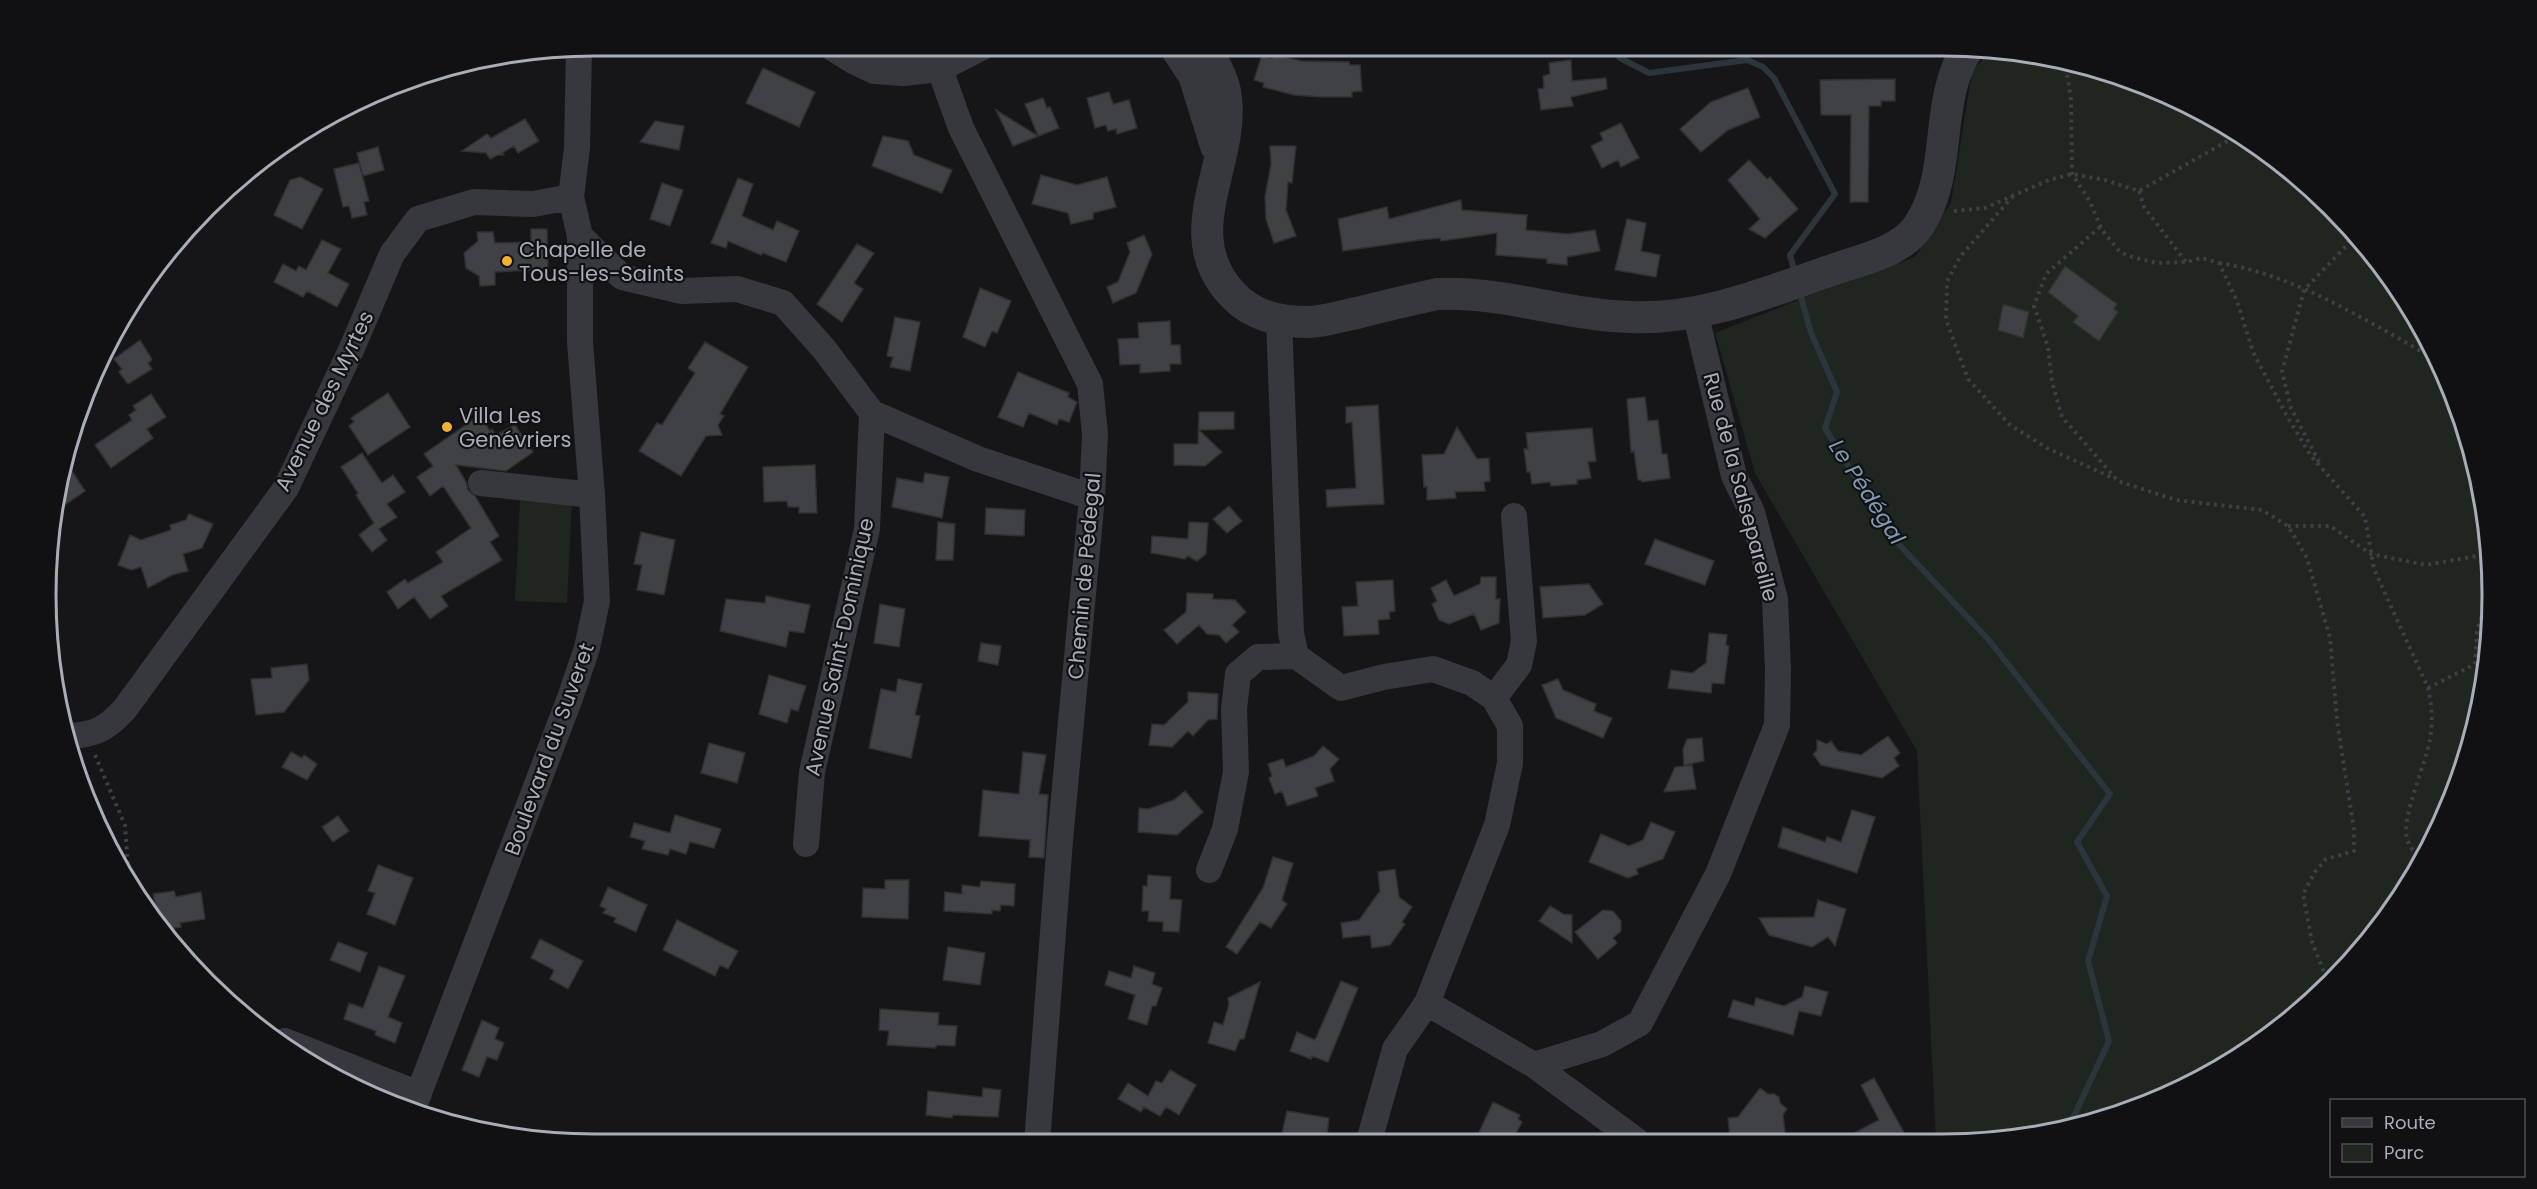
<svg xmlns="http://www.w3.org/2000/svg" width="2537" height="1189" font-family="Poppins,sans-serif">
	<rect width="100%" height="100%" fill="#161618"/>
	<path fill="#1e261f" d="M1990,50L2049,55L2152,87L2247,137L2331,206L2399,289L2450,384L2481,487L2492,594L2482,701L2450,804L2379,929L2277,1030L2153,1102L2015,1139L1936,1140L1917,751L1755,473L1715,333L1851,279L1915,257L1951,203L1972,72Z
		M520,501L572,503L567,603L515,601Z"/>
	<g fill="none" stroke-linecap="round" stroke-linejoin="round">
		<path stroke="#2c353c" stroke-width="6" d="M1613,45L1620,58L1649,73L1747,60L1763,67L1774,78L1835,194L1790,255L1795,274
			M1799,290L1811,333L1837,392L1825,428L1892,537L1988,639L2110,794L2077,842L2107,896L2088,961L2109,1041L2074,1116L2066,1125"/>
	</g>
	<path fill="#404145" stroke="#303034" stroke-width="1.5" d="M1273,54L1301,61L1349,62L1350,65H1360L1362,91L1352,92V97H1321L1294,95L1263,87L1264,83L1254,80L1262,55L1272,58Z
		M1571,60L1572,81L1606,78L1607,89L1571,97L1573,106L1541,110L1538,89L1544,88L1543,76L1550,74L1549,63Z
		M763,68L815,92L799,127L746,103Z
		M1895,79V101H1881V106H1869L1868,202H1850L1851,115H1821L1820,80Z
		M1748,88L1760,117L1728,130L1701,152L1680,129L1711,102Z
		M1109,92L1113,104L1129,100L1137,128L1117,134L1116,129L1108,131L1106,125L1095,128L1087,98Z
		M1043,98L1047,108L1050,107L1059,128L1013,146L996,110L1038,136L1025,104Z
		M525,119L539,141L518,153L514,146L502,153L504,155H498L490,159L486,153L462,151L487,134L491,138Z
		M655,121L684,126L679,150L640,142Z
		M1621,123L1639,158L1621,167L1618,160L1602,168L1591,146L1603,140L1600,133Z
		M883,136L908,141L914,155L952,170L942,193L872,166Z
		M1270,146H1296L1292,183L1288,182L1286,210L1296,236L1274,243L1266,219L1265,197L1271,164Z
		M378,147L384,170L363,176L357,153Z
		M1749,160L1767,179L1770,177L1798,209L1765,238L1749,229L1760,219L1728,180Z
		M359,163L369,201L364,202L367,215L352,218L349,206L343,207L334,169Z
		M1041,175L1077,185L1107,177L1116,207L1093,213V219L1071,224L1068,213L1032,204Z
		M300,177L323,189L302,229L274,215L290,180Z
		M738,178L753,184L742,216L773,230L777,221L799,231L786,262L763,253L761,255L728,241L726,248L711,243Z
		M662,183L683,190L670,226L650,219Z
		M1461,200L1462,210L1527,215L1526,230L1568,234L1595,230L1600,251L1567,257V265L1547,263V259L1496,255L1497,233L1441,241L1440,238L1420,240L1343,251L1338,219L1387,207L1389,219Z
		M1627,219L1646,223L1641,251L1660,255L1656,277L1615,270Z
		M531,229H547L548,269L495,272V285L480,286L479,276L466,268L464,253L478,241L477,232H493L495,243L531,242Z
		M1144,235L1152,254L1136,293L1113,303L1107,287L1118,282L1130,252L1127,243Z
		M322,240L341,249L328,273L349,284L337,307L307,291L303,297L274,282L283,264L296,271L299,266L306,270Z
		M857,244L874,253L854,283L863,289L842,322L817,304Z
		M2065,266L2117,304L2114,309L2118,312L2099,341L2073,322L2078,316L2048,292Z
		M980,288L1011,301L997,333L992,331L985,347L963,337Z
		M2003,304L2029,312L2023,338L1998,330Z
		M895,317L920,322L910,371L890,367L893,357L887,356Z
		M1170,321L1171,345H1180L1181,364H1170V371L1140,373V364L1120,365L1118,339L1139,338L1138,323Z
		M140,340L150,356L152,360L148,363L152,369L128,384L119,372L122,369L114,359Z
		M705,342L748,367L720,414L724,416L718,425L722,435L706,436L681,476L639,451L657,423L662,425L695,373L688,368Z
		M1018,372L1069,393L1068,397L1077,402L1069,422L1059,419L1057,425L1029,413L1023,427L998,417Z
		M388,393L410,427L368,455L349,426L354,422L351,418Z
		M151,394L166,417L147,429L153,438L111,468L95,445L132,420L129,415L136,410L133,406Z
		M1645,397L1648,421L1658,420L1662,454H1667L1670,478L1642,482L1641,480H1638L1634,451L1631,452L1627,399Z
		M1378,405L1384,504L1327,507L1326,490L1356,488L1352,422L1346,423V407Z
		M1199,412H1234V429L1199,430L1222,452L1205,466L1174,465V444H1198Z
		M480,415L490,431L492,429L496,435L515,425L533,452L506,471L456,465L466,482L468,490L475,496L499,536L490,542L502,560L441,596L448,606L430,619L414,597L398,609L387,592L405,579L408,583L443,562L436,552L471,528L443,486L430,496L417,477L433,466L424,454Z
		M1457,427L1477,459L1489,458L1490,481L1484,482L1485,491L1455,492L1456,498L1427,500V487H1424L1422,455L1444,454Z
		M1592,428L1596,461L1588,462L1591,478L1577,480V484L1551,486L1550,482L1532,484L1530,472H1527L1524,449H1528L1526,433Z
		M362,453L382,483L393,475L405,492L387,504L397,517L379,529L387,540L372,552L359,535L374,523L356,495L358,493L341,467Z
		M815,465L817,513H799V507H788L787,501L764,502L763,467Z
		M70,468L85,491L53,513L59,479L60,475Z
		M925,473L949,477L942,518L892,507L897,478L923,483Z
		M1229,506L1242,521L1227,533L1213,519Z
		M986,508L1025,510L1024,536L985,534Z
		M189,514L213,524L202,548L183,554L188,571L172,575L148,588L141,567L131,570L118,565L130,535L141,540L171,530L170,525L186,520Z
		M938,522L955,524L953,560H936Z
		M1189,522L1208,523L1206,554L1197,561L1188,556L1185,559L1151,553L1152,536L1188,539Z
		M641,532L675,540L664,595L637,590L642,565L634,564Z
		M1655,539L1714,561L1705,585L1645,564Z
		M1481,577H1496V599H1500L1499,623L1481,630L1474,614L1449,624L1439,620L1432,604L1437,601L1431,588L1446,580L1454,596L1480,584Z
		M1393,580L1395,611L1389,612L1390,619L1378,620L1379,634L1344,636L1342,607L1358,606L1356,582Z
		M1589,584L1603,604L1585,615L1543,618L1540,587Z
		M1187,593L1213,594V599L1235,600L1246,612L1232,625L1239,632L1226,643L1219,635L1207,634L1199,625L1177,644L1164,630L1186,612Z
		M766,596L810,605L804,633L789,631L786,647L720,631L726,599L765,603Z
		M880,604L905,609L899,647L874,643Z
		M1709,633L1727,635L1726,645L1729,646L1724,684L1712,683L1711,693L1668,688L1671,670L1692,673L1706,663Z
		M981,643L1001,646L998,665L978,661Z
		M307,664L309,680L284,712L256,715L251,679L272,678L271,668Z
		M769,675L806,686L798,711L791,709L787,723L759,714Z
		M898,679L922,684L915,715L920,716L911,758L869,748L881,689L896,692Z
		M1558,679L1563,690L1596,704L1594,711L1612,718L1603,738L1556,718L1542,685Z
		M1188,692L1218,694L1217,719L1208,720L1193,736L1188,731L1172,747L1149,745L1152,724L1164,725L1188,702Z
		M1888,736L1900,753L1894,758L1899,766L1882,778L1821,765L1813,754L1817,750V740L1827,744L1831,741L1838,751L1861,755Z
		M1702,738L1704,761L1684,765L1683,749L1687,739Z
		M709,743L745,753L737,783L701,773Z
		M1323,746L1339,759L1330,769L1334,781L1315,788L1318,796L1287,806L1282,791L1275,794L1269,778L1272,776L1268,764L1283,759L1286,767L1314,756Z
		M291,752L302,758L304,755L317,764L307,780L282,767Z
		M1023,752L1046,755L1039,794L1048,795L1044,858L1029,857L1030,840L979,836L983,790L1019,794Z
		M1692,765L1696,789L1664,792L1675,767Z
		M1185,791L1203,812L1177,835L1138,832L1139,808L1148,809L1174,800Z
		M1852,810L1875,817L1857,873L1778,847L1783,827L1825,842L1827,837L1841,842Z
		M675,815L721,829L714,848L690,842L686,854L670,849L668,855L642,849L645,841L630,837L634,823L670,833Z
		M338,816L349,831L333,842L322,827Z
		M1651,822L1675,832L1663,859L1636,869L1638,874L1628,878L1589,862L1601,834L1629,846L1643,840Z
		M1273,857L1293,863L1282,900L1287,904L1271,928L1260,922L1237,954L1226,947L1263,888Z
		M378,865L413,878L395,925L367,914L375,893L368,891Z
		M1395,869L1399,897L1412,907L1402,922L1405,924L1390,945L1372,948L1370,935L1343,938L1341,923L1359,920L1380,891L1378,872Z
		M1148,875L1171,877L1170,899L1182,900L1179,932L1163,931V922L1148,921L1149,911H1142L1143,886H1147Z
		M885,880H909L908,919L862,917L863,888L885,889Z
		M981,881L1015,884L1014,906L1001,905L1000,911L992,910V914L944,911L945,892L962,894V885L980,887Z
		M608,887L647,905L636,932L614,922L616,918L603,913L606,909L600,906Z
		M174,891L176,897L201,892L205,919L180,923L181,927L168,929L158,917L153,894Z
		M1818,900L1846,909L1835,946L1828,937L1812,947L1769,935L1759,918L1814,917Z
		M1550,906L1563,914L1572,915V943L1539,921Z
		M1603,910L1613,911L1621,921V931L1613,938L1617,943L1598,959L1575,932Z
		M677,920L738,951L728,969L720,965L715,976L663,950Z
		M540,939L583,961L568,989L550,979L554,970L531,958Z
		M338,942L367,953L360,972L330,960Z
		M948,947L985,953L980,985L943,980Z
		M379,966L405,976L388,1017L402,1023L395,1043L375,1035L376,1031L344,1019L349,1003L363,1008Z
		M1134,966L1155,973L1152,984L1162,988L1156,1006H1152L1147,1025L1128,1019L1135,995L1105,985L1109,971L1131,978Z
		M1341,981L1358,988L1328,1062L1312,1056L1311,1059L1290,1051L1297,1032L1315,1040Z
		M1260,982L1244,1039H1240L1235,1051L1208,1043L1214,1022L1223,1025L1229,1004L1228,998Z
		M1805,986L1828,992L1821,1016L1799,1011L1793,1035L1728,1017L1733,1000L1754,1006L1756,998L1784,1006L1802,997Z
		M880,1009L939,1013L938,1025L957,1026L955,1046L936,1045V1048L887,1045L889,1031L879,1030Z
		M482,1020L499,1028L495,1039L504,1043L497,1060L487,1057L479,1077L462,1070Z
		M1170,1070L1196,1085L1179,1115L1166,1107L1160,1116L1144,1107L1141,1112L1118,1099L1128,1083L1148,1096L1156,1081L1162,1083Z
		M1874,1078L1908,1140H1841L1879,1120L1861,1085Z
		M983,1088L1001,1090L998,1117L953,1115L952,1118L926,1115L928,1091L982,1097Z
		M1760,1088L1768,1094H1774L1779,1097L1780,1103L1787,1109L1783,1115L1786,1140L1730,1138L1728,1118L1738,1117Z
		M1493,1102L1520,1115L1518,1119L1522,1122L1512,1141H1475Z
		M1287,1111L1329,1118L1326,1142L1307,1139L1306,1142H1280Z"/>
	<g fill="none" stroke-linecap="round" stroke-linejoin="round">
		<path stroke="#3d3f44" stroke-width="4" stroke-dasharray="3 4.5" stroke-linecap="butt" d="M2065,60L2071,100L2072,174L2089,200L2102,230L2120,252L2132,257L2157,263L2187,262L2201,258L2219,263L2237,301L2253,352L2288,418L2311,456L2365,517L2374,569L2428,688C2432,706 2433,722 2430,739C2426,764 2401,817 2407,839C2409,846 2415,853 2419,859
			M2139,191L2144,207L2186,262
			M2013,196L1960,257L1947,281L1946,320L1968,379L2010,425L2047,448L2115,479
			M1954,211L1985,208L2049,180L2072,174L2105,180L2139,191L2240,134
			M2100,227L2046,274L2034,306L2048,347L2052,382L2062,417L2118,481L2176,500L2262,510L2288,526L2307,558L2330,638L2337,721L2354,830V851L2326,859L2315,872L2303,894L2312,942L2327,980
			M2219,263C2298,275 2369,323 2437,360
			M2319,462L2291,408L2282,372L2304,290L2347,245L2352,231
			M2288,526H2330L2371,554L2426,565L2488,554
			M2428,688L2475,664L2477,631L2491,584
			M95,755L125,825L129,882"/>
		<path stroke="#37383d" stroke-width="26" d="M932,47L961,128L1090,384L1095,434L1092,497L1060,840L1037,1143
			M580,236L622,277L682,291L737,289L783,303L824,349L872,413L978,459L1092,497
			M1279,320L1291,633L1296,656L1341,688L1384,677L1433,669L1472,683L1494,698L1510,726V763L1497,825L1427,1003L1395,1049L1369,1141
			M481,483L592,495
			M1494,698L1519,665L1524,641L1514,516
			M68,736C95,735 106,729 124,710L286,488L352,348L392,254L418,219L474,202L533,204L571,197
			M806,844L812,772L867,529L872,413
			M1209,870L1225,829L1236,772L1234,709L1238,674L1258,657L1296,656
			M1427,1003L1534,1065L1637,1141
			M285,1041L419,1094
			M1534,1065L1602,1044L1640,1023L1718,874L1777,725L1778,670L1775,599L1752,512L1734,476L1695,312
			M412,1111L570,698L587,648L597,601L592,495L580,342V236L571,197L577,148L579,48"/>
		<path stroke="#37383d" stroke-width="32" d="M833,45L854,58L875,68L903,70L939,66L980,45
			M883,45L897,47L922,45
			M1174,45L1194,75L1216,146
			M1202,45C1213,61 1224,78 1226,98C1234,165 1175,235 1233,295C1253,316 1279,322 1308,322C1323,322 1341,316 1357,313C1384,306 1410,300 1437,294C1502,291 1565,315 1630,317C1701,320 1766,293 1832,270C1860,260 1902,252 1919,225C1954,172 1933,100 1968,48"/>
	</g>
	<g fill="#f2b134" stroke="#111113" stroke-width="2">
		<circle cx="507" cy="261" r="6"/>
		<circle cx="447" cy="427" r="6"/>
	</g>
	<g text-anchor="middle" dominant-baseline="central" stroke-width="4.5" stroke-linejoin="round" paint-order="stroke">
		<g font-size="21" fill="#a8adb8" stroke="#111113" text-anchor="start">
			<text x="519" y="249">Chapelle de<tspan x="519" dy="24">Tous-les-Saints</tspan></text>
			<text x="459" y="415">Villa Les<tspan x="459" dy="24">Genévriers</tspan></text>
		</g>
		<g font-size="21" fill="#a8adb8" stroke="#111113">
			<text transform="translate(324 401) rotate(-64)">Avenue des Myrtes</text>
			<text transform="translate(1741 487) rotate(75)">Rue de la Salsepareille</text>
			<text transform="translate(1084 576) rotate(-85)">Chemin de Pédegal</text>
			<text transform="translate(839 647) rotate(-78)">Avenue Saint-Dominique</text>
			<text transform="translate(549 749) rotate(-70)">Boulevard du Suveret</text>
		</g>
		<g font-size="22" font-style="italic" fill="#7f9bb3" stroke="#111113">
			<text transform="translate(1867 492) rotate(57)">Le Pédégal</text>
		</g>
	</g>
	<path d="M0 0H2537V1189H0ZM595 56H1943A539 539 0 0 1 2482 595V595A539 539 0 0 1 1943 1134H595A539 539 0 0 1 56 595V595A539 539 0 0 1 595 56Z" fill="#111113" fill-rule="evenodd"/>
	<path fill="none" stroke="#a8adb8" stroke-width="3" d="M595 56H1943A539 539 0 0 1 2482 595V595A539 539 0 0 1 1943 1134H595A539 539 0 0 1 56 595V595A539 539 0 0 1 595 56Z"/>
	<rect x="2330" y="1099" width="195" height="78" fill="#111113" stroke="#4d4f55" stroke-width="1.5"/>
	<rect x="2342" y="1118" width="30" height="9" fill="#37383d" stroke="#4d4f55" stroke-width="1.5"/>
	<text x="2384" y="1129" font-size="18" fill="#a8adb8">Route</text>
	<rect x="2342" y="1144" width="30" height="18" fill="#1e261f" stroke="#4d4f55" stroke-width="1.5"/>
	<text x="2384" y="1159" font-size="18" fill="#a8adb8">Parc</text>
</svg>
